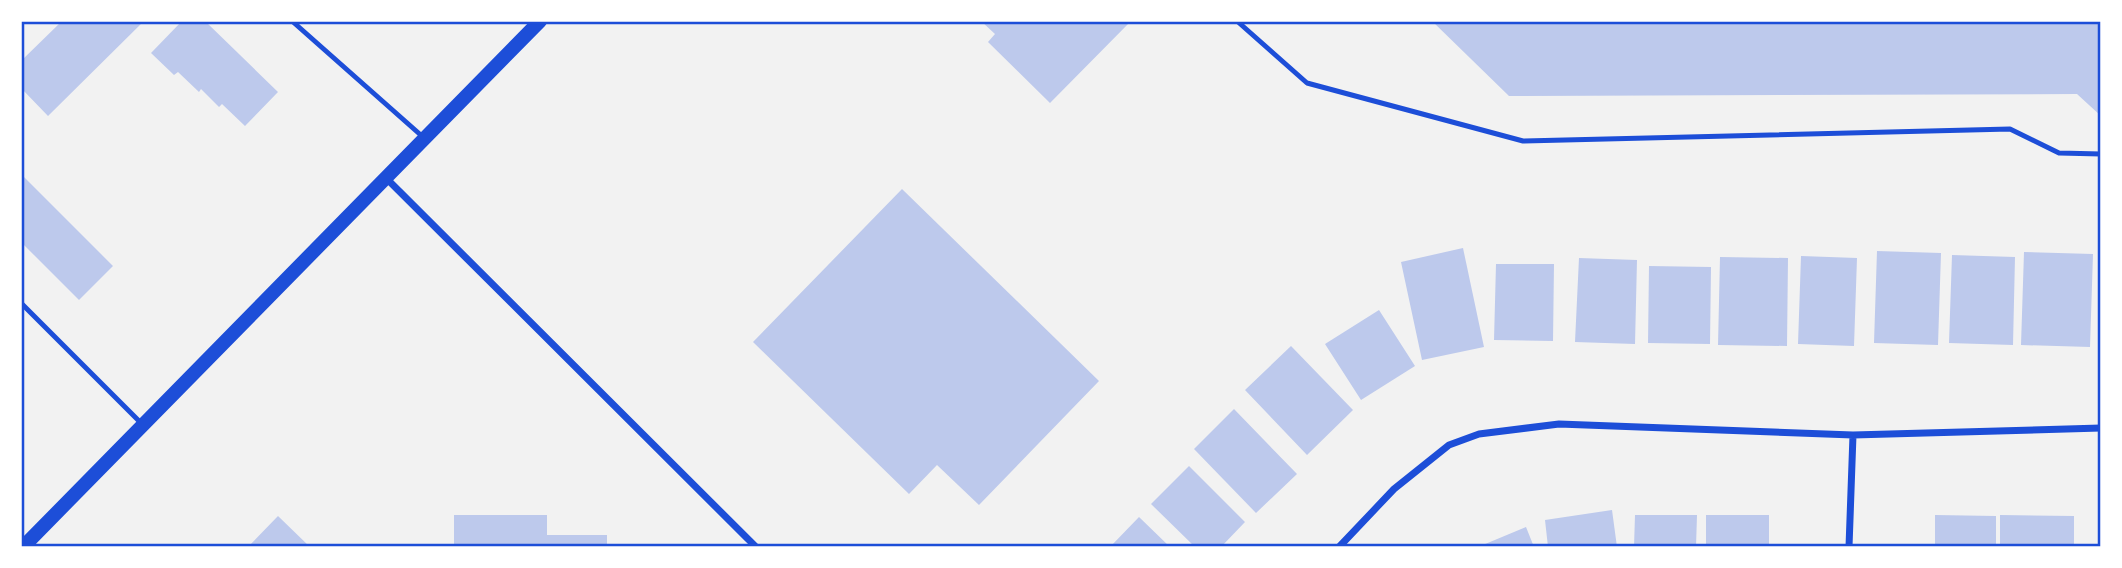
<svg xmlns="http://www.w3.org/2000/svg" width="2122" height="568" font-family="'Asap Condensed',sans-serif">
	<rect width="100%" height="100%" fill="#f2f2f2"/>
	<path fill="#bdc9ec" d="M62,21H144L48,116L21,88V61Z
		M182,21H205L278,92L245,126L222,104L219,107L201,89L199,92L178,72L174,75L151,53Z
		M981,21H1131L1050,103L988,42L995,34Z
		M1432,21H2101V116L2077,94L1509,96Z
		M21,174L113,266L79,300L21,242Z
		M902,189L1099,381L979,505L937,465L909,494L753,342Z
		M1463,248L1484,347L1422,360L1401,262Z
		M1877,251L1941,253L1938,345L1874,343Z
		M2024,252L2093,254L2090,347L2021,345Z
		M1952,255L2015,257L2013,345L1949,343Z
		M1801,256L1857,258L1854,346L1798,344Z
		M1720,257L1788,258L1787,346L1718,345Z
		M1579,258L1637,260L1635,344L1575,342Z
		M1496,264H1554L1553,341L1494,340Z
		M1649,266L1711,267L1710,344L1648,343Z
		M1379,310L1415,366L1361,400L1325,344Z
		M1291,346L1353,410L1307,455L1245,390Z
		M1234,409L1297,474L1256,513L1194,449Z
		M1189,466L1245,522L1221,547H1195L1151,504Z
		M1612,510L1617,547H1548L1545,520Z
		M454,515H547V535H607V547H454Z
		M1635,515H1697L1696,547H1634Z
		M1706,515H1769V547H1706Z
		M1935,515L1996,516V547H1935Z
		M2000,515L2074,516V547H2000Z
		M278,516L310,547H248Z
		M1139,517L1170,547H1110Z
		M1526,527L1534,547H1478Z"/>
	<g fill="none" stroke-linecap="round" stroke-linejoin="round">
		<path stroke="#1d4ed8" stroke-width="5" d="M292,21L423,137
			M1237,21L1307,83L1523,141L2010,129L2059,153L2101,154
			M21,303L142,424"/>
		<path stroke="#1d4ed8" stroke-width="7" d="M386,178L756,547
			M1339,547L1394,489L1449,445L1479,434L1559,424L1853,435L2101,428
			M1849,547L1853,435"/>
		<path stroke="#1d4ed8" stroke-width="14" d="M23,547L540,21"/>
	</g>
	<rect width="2122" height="568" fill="none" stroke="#ffffff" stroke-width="46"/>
	<rect x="23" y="23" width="2076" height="522" fill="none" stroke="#1d4ed8" stroke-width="2.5"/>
</svg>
